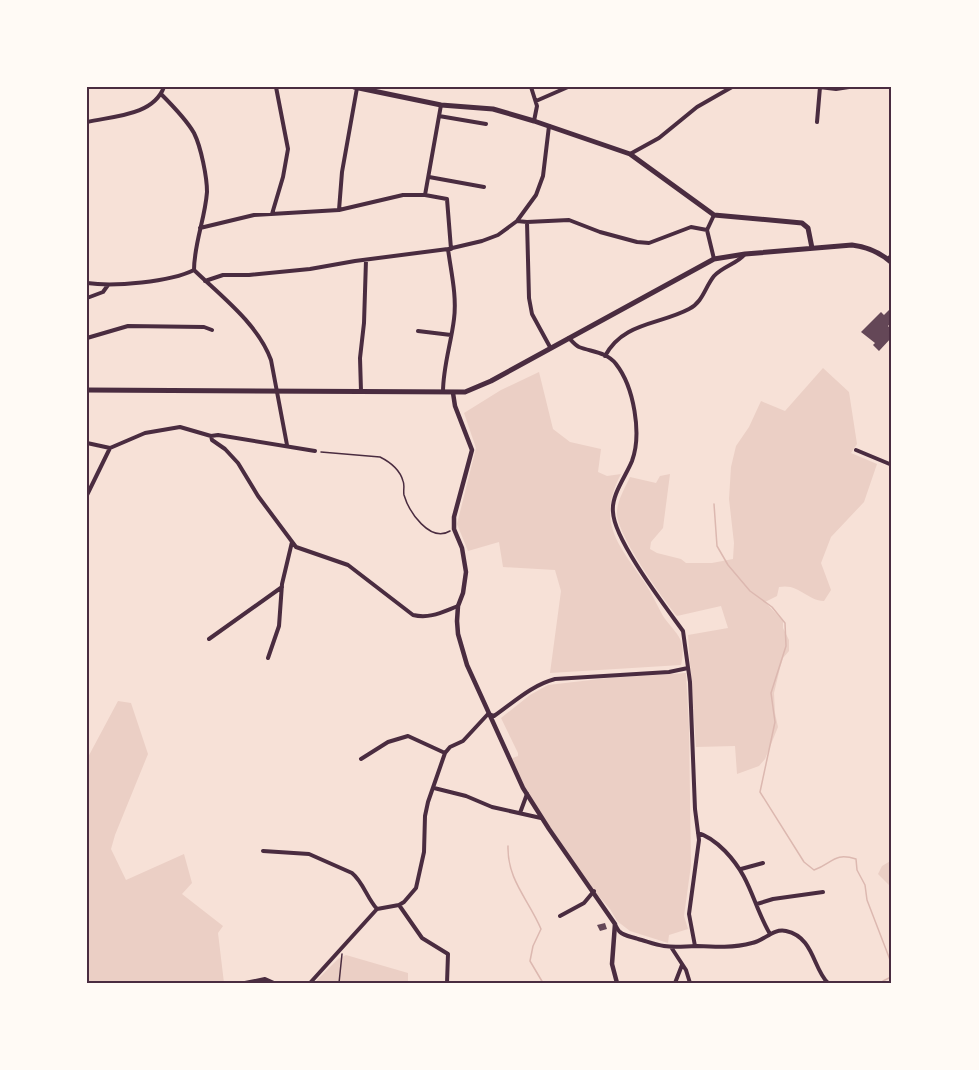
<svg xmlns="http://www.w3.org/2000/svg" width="979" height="1070" font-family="Overpass,sans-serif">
	<rect width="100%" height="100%" fill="#f7e1d7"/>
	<path fill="#ebcfc5" d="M823,368L849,392L857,444L851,453L877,464L864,502L831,537L821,563L831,590L824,601C806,600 799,583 779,587L777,596L765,602L783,621V628L789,640V651L783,658L780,668L774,693L775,713L778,727L765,759L759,766L737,774L735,746L696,747L688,635L728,628L721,606L677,616C663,599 614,531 617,511C618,499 625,488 630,477L656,483L660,476L670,474L663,528L651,542L650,549L657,553L681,559L686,563H712L733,559L734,543L729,499L731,467L736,446L749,427L761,401L785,411Z
		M539,372L553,429L570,442L601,449L598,472L607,476L621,474C596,522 618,544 645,583C652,594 657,605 663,616C676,635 687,637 681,665L550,673L561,591L555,570L503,567L499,542L468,551L457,524L476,448L464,413L501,390Z
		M686,673L689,728L691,865L684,916L688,929L669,935L668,943L630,931L617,921L610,909L588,884L532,804L510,759L518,756V753L501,718L530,695L548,685L608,678Z
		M118,701L131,703L148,754L115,835L111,849L126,880L184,854L192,883L182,894L223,926L218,933L224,983H87V759Z
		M892,860V888L878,874L882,866Z
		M346,955L408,973V983H314L338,959Z"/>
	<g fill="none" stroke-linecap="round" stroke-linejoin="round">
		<path stroke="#dcb8b0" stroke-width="1.5" d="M714,504L717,546L728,565L750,591L772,607L785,623L786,646L771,693L775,722L760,792L804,862L814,870C833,863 834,852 856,859L857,870L865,885L867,900L892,965L891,977L883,981V983
			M508,846C507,880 529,900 541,929L533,946L530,961L543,983"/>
	</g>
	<path fill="#644757" d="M892,307V322L888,326L892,330V337L879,351L873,345L875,343L861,332L881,312L884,315Z
		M605,923L607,929L600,931L597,925Z"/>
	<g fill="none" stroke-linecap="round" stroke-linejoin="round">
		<path stroke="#4a2c40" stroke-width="1.5" d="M321,452L380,457C390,462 400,470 403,481C405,485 403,490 404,495C409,512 430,543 450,531
			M339,983L342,954"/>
		<path stroke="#4a2c40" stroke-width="4" d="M531,87L537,106L534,121
			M819,87L836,89L849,87
			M161,94C173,106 186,119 194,133C201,147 207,177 207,192C205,219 194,244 194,270
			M536,101L568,87
			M439,116L486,124
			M87,122C113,116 153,116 164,87
			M817,122L820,87
			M630,154L659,138L697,107L732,87
			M429,177L484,187
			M425,195L441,105
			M339,210L342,172L357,88
			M272,214L283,177L288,149L276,87
			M517,221L527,222L569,220L600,232L637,242L649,243L691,227L707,230
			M527,222L529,298L532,314L550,347
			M200,228L254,215L339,210L403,195H425L447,199L451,249
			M714,259L707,230L714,215
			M888,259L892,255
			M194,270C221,296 258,324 271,360L287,445
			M205,281L223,275H249L310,269L355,261L448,249L482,241L498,235L517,221L536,195L543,176L549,126
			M87,283C114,287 170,282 194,270
			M87,298L103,292L108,285
			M418,331L451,335
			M87,338L128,326L204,327L212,330
			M569,338C572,341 575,345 579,347C592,352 607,352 616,364C634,387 642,434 632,461C626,476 611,495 613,512C614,540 665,606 683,631L690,682L695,809L699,840L689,914L695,946
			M605,356C623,322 659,325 689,309C703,302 705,287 714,276C723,266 737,264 745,254
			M361,391L360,358L364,323L366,260
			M443,392C443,367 451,344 454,319C457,296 451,272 448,249
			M211,436L218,435L315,451
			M87,443L110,448L145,433L180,427L211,436L212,440L225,449L238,463L258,496L296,547L348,565L413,615C430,619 442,612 458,606
			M856,450L892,465
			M87,495L110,448
			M209,639L282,587
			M268,658L279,626L282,584L292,542
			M361,759L388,742L408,736L445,753
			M434,788L466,796L492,807L541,818
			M520,813L527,794
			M698,833C709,836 717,843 725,851C752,879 752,903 770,934
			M263,851L309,854L352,873C363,882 367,898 377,909
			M741,869L763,863
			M757,904L773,899L823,892
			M399,905L422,938L448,954L447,983
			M560,916L584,903L594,891
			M615,925C616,926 619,932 620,932C624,936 633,937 638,939C646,941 655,945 664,946C676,948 686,946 697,946C715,947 734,948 752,943C764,941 773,928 786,931C814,937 813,969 828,983
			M671,947L686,970L690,983
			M245,983L265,979L274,983
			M310,983L377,909L399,905L404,902L416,888L424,852L425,816L428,802L445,753L450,747L463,741L488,714L494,716C514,702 532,685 555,679L669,672L688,668
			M675,983L682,965"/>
		<path stroke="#4a2c40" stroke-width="4.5" d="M453,393L455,406L472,450L454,517V529L462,548L466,572L463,593L458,606L457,621L458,634L467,665L523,788L549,829L615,924L612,964L617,983"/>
		<path stroke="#4a2c40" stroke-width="5" d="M354,87L441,105L493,109L534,121L630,154L714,215L802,223L808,228L812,248
			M87,390L465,392L491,381L714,259L745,254L852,245C868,247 880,252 892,263"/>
	</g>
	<rect width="979" height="1070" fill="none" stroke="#fffaf5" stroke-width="177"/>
	<rect x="88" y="88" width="802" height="894" fill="none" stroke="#4a2c40" stroke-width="2"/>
</svg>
